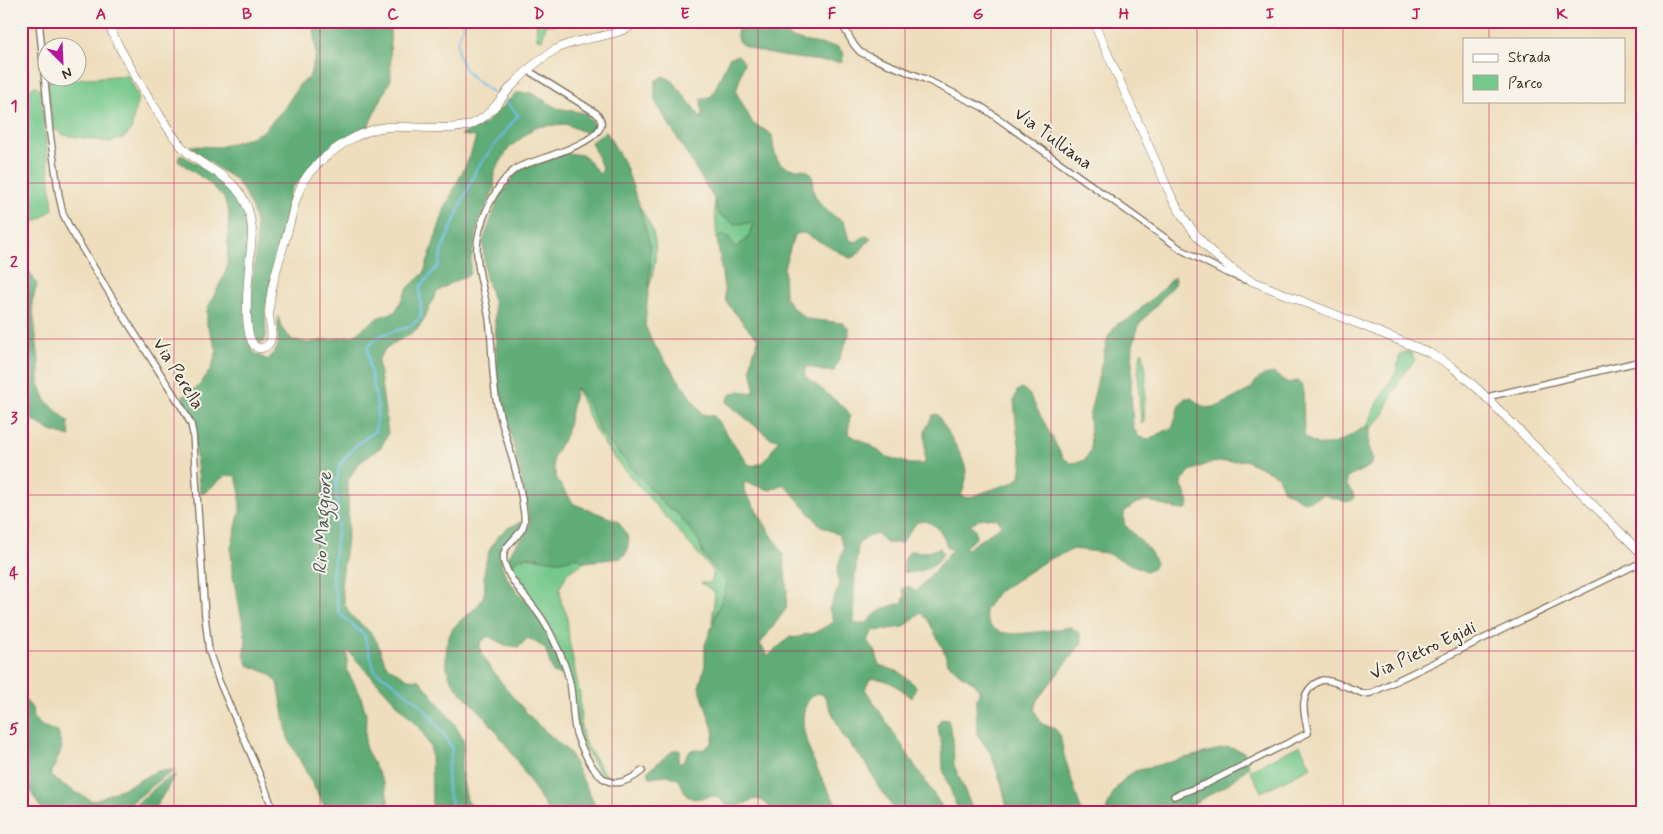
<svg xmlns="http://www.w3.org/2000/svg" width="1663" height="834" font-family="Mynerve,sans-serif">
	<rect width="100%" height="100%" fill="#f7f3e8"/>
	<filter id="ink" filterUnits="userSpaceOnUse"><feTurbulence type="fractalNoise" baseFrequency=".02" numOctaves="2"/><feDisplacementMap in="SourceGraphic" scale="10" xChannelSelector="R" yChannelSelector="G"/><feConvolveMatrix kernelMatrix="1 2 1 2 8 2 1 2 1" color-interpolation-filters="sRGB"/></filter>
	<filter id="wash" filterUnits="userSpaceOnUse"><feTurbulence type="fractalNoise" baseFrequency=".0096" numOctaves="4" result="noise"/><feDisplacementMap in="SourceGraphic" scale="20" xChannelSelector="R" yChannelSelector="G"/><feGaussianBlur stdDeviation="1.12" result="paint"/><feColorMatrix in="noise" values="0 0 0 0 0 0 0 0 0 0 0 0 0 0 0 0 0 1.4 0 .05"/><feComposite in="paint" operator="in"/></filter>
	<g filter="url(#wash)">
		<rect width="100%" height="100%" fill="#eedebd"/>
		<path fill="#74c88b" stroke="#587954" d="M536,21H587L546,25L542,40L537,39Z
			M128,75L138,96L131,130L124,138L110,142L64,135L53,128L47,81Z
			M36,86L40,89L53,209L42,218L21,229V91Z
			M714,199L720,215L753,223L748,238L735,248L722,235L717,239Z
			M639,205C643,214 651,224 653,233C660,256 651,279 646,300L650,271V246Z
			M1141,352H1143L1146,372L1144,421L1142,424L1141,422L1138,373Z
			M1406,352H1410L1415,360L1403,375L1386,406L1385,413L1371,428L1367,426L1373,411L1396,372L1400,355Z
			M576,388L580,391L590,408L601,433L665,505L678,514L700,542L703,555L728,583L712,624L715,592L701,583H711L714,572L614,458L596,432Z
			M526,557L560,561L576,557L585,562L567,573L560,588L561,602L567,615L569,640L580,696L581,726L584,741L604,773L610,777H618L624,772L635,770L634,772L626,778L613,781L601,775L582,744L578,732L573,688L541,613L516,579L510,567L517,559Z
			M1300,745L1311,767L1261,792L1250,770Z"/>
		<path fill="#5fac77" stroke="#4d6b4a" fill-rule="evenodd" d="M311,21H388L390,25L391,79L368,126L334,146L291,189L265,311L266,336L264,342L259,343C234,314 270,242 250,204C247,197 242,187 236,181C232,176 225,173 220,170C210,162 200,155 190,146L219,147L246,139L262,132L283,110L300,84L309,78L316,54L314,27Z
			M744,21H764L785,26L790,37L802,41L838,47L844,53L842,62C823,62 751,55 739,42C735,37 738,30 739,24Z
			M738,55L744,62L736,92L753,124L765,130L772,135C774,154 775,167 796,169C802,169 807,169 811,174C814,178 812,183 813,189C816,204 831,215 844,222L849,240L856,242L865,236L871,238L856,256L850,258L804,233H799L794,236L784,267L785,297L793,308L807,319L842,323L849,328V335L834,371H822L807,366L804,375L847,410L850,416L848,434L872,446L885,456L910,464H925V431L933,415L937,414C944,426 966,459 966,472C967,479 964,489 961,495L967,498L1014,482L1020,477L1022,461L1017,433L1014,400L1017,391L1022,388L1029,394L1063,458L1071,463L1080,462L1086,459L1091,449L1089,417L1108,337L1117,324L1129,319L1163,289L1170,280L1175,277V283L1139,325L1133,345L1131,391L1133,427L1139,437L1149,439L1173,427L1179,405L1185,398H1191L1205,408L1219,406L1251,389L1257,380L1264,375L1273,373L1288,383L1298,381L1303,387L1304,436C1328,457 1344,437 1367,426L1371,428C1367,440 1368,448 1373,459L1370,466L1347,478V486L1353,493L1354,499L1347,502L1324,495L1305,502L1284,490L1277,475L1245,460L1209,463L1190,471L1181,483L1189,503L1186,510C1170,511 1154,497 1138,503C1133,504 1128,510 1124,512V524L1150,551L1156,563L1153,569L1146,571L1106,553L1074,549L1047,560L998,592L985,610C986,618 988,626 996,630C1011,639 1053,629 1071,627L1080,634L1082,643L1037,700L1034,710L1042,724L1055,729L1060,735L1064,755L1082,813H1008L1002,785L991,754L977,734L976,702L979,691L975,683L960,674L948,663L943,649L928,620L921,613L904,627L873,631L867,641L876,652L879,665L899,672L916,686L912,698C902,689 884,676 870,679L865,689L946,813H895L889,801L878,787L869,768L843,736L824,695L817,693C780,715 827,787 841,813H774C756,788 752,804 731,809L720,799L713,796L694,799L687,796L679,780L668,775L650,777L648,771L674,750H680L678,761L681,764L691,750L704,749L712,743L714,732L699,687L705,666V645L728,583L703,555L700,542L678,514L665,505L601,433L590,408L580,391L576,388L566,435L553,458L554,469L557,480L574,504L618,521L629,539L627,552L621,558L585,562L576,557C570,558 565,561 559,561C538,561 526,548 510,567L507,560L515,545L528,531L530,522L520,472L498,383L494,304L485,274L483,242L499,198L516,173L530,164L565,153L584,155L599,174L603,170L591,142L606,131L626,167L639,205L650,246V271L645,325L651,340L702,414L714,416L749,465C765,468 771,451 779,439L770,438L726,402L730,395L739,391L753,393C756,383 753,382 752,373C749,362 755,348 759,338L751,332L726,302L717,239L722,235L729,237L735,248L748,238L753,223L735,224L719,215L714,199L655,101V81L663,76L673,81L702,119L701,99L712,96L729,58ZM744,482L770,490L784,484L821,526L839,535L844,548L837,570L839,587L829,609L834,622L812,634C803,633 801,639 790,637L768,656L760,644L786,609L787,591L783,554L744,490ZM982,518L998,519L1001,526L967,549L965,547L976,538L975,529L970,524ZM925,521C939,526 943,533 947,547L952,550L916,592L908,586L902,589L905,596L902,603C885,607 878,610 867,623L854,624V589L858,544L867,537L878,534L886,543H901L917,522Z
			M516,93H532L557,108L585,113L594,126L589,134L565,124L535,127L508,149L495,171L494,189L479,221L471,259L470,274L449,284L436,293L425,317L417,330L386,348L378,360L388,434L381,447L358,464L348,480V530L341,586L345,605L351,616L369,631L377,642L386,665L408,679L420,680L454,723L464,741L461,772L467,800L477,813H436L432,807L431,749L422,731L347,650V671L360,694L366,714L365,747L385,786L391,813H328L288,738L278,683L270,674L248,665L244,654L246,639L232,572L231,548L240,511V493L236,476L226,475L203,494L200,492L192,419L182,397L199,386L211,369L217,350L207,325V310L227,269L229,213L224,198L207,181L178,161L180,154L217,176L238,193L245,214L247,244L245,323L253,352L268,360L278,347V316L282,329L293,340L308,343L353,336L379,317L395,312L408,288L424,273L445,208L470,156L476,137L461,135L486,123Z
			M21,267L30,272L37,285L32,302L39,361V383L46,401L68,421L70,437L51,431L21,413V369H24L21,348Z
			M521,522V527C514,536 502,547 501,559C500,578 528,601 538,616C550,634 556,653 563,672L561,675L553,673L545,648L528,638L519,647L505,645L488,636L480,643L481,652L488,665L512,696L537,724L569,752L599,813H549C529,780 510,748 486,718C476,706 460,694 452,681C444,668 445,651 449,637C454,619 476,614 483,597C486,590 484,582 484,575C485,560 491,540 504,531C508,527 515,525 521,522Z
			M940,548L943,554C933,569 922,573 904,572V560L910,551L927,552Z
			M21,695L32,708L33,718L42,726L58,732L62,748L50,776L75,792L93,801L133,784L156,771L176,770L161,779L119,813H46L40,807L21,776Z
			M941,719L948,720L953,738L954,765L974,813H959L943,769L942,745L939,734L938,725Z
			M1228,747L1244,752L1249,767L1225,786L1177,813H1105C1113,793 1116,783 1135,771Z
			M176,774L152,813H126L162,782Z"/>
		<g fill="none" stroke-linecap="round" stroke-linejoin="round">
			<path stroke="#70bfeb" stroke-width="2" d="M465,21C463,27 459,34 458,40C454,69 479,84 500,97
				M455,813L448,792L447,772L452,749L443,732L420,704L391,681L375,671L364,635L339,613L332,576L338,525L336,484L340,464L355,446L375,431L378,408L369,364L368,346L381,335L409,327L421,317L420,287L439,265L442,249L477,168L518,115L504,99"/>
		</g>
	</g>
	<g filter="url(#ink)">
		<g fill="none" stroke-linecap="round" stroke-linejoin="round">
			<defs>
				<path id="street" d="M39,21L50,134L59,196L63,214L71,230L116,304L183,409L191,424L193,434L205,616L209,651L219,681L264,785L274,813
					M840,21L854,45L860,52L870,57L925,79L982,107L1182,250L1225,272L1245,280
					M529,71L596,113C624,140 530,160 517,168C495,183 475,228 477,254C478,276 486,297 489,319C493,348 491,379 498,408C506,441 519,473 523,507C524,514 526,521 523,527C517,540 500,546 504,562C509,581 527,597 538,613C545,622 551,634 556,645C562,657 567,670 570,683C573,698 572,713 575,728C576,737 581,746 585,754C599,782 615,793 642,771
					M1488,398L1491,396L1642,361
					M1174,796L1206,784L1308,733C1305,716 1298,698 1313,685C1316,683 1319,681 1323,680C1332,680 1355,690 1364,694L1371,693L1642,562"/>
				<path id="secondary" d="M107,21C120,52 138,81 156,109C164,122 172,136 183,148C206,172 234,172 248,209C250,216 252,224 252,232C252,250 237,341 258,348C263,349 268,346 270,342C274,334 269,322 269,313C270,284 281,257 288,230C294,209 296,189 310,172C329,151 358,130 387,127C401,126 415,128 430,128C444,128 459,129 472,124C489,117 499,101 510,88C522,75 538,60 553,51C580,35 616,40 638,21
					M1093,21L1172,198C1191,233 1216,263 1252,281L1428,352L1451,366L1478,389L1642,554"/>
			</defs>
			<use href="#street" stroke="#7a6956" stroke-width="8"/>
			<use href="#secondary" stroke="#7a6956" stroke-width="9"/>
			<use href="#street" stroke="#fff" stroke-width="5.5"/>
			<use href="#secondary" stroke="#fff" stroke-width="8"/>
		</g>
	</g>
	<path fill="none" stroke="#c2185b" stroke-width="1" stroke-opacity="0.55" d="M174,21V813M320,21V813M466,21V813M612,21V813M758,21V813M905,21V813M1051,21V813M1197,21V813M1343,21V813M1489,21V39M1489,101V813M21,183H1642M21,339H1642M21,495H1642M21,651H1642"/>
	<g text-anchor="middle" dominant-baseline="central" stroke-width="4" stroke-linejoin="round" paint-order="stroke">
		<g font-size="18" fill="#3b2a1e" stroke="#f7f3e8">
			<text transform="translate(1053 139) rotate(36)">Via Tulliana</text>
			<text transform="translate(178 374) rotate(58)">Via Perella</text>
			<text transform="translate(1423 651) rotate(-25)">Via Pietro Egidi</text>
		</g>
		<g font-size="19" font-style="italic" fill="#4b575c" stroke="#f7f3e8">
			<text transform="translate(323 523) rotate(-87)">Rio Maggiore</text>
		</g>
	</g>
	<rect width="1663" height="834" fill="none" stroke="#f7f3e8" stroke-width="55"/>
	<rect x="1463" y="38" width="162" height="65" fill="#f7f3e8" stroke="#aca397"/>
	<rect x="1473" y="54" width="25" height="8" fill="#ffffff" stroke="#aca397"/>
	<text x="1508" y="62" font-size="15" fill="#3b2a1e">Strada</text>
	<rect x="1473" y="75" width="25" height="15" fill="#74c88b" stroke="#aca397"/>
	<text x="1508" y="88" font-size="15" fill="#3b2a1e">Parco</text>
	<g transform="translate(62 62) rotate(156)"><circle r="24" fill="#f7f3e8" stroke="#aca397"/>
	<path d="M0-4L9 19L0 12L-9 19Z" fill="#b5179e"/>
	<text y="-8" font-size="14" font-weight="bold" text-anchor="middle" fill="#3b2a1e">N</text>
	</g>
	<rect x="28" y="28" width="1608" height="778" fill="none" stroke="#c2185b" stroke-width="2"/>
	<g font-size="16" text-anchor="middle" font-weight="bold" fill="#c2185b">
		<text x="101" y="19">A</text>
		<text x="247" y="19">B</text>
		<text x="393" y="19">C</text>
		<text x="539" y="19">D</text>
		<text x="685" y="19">E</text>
		<text x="832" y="19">F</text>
		<text x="978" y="19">G</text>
		<text x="1124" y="19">H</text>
		<text x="1270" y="19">I</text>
		<text x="1416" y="19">J</text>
		<text x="1562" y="19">K</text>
		<text x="14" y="111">1</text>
		<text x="14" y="267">2</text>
		<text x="14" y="423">3</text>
		<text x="14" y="578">4</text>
		<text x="14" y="734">5</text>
	</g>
</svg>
